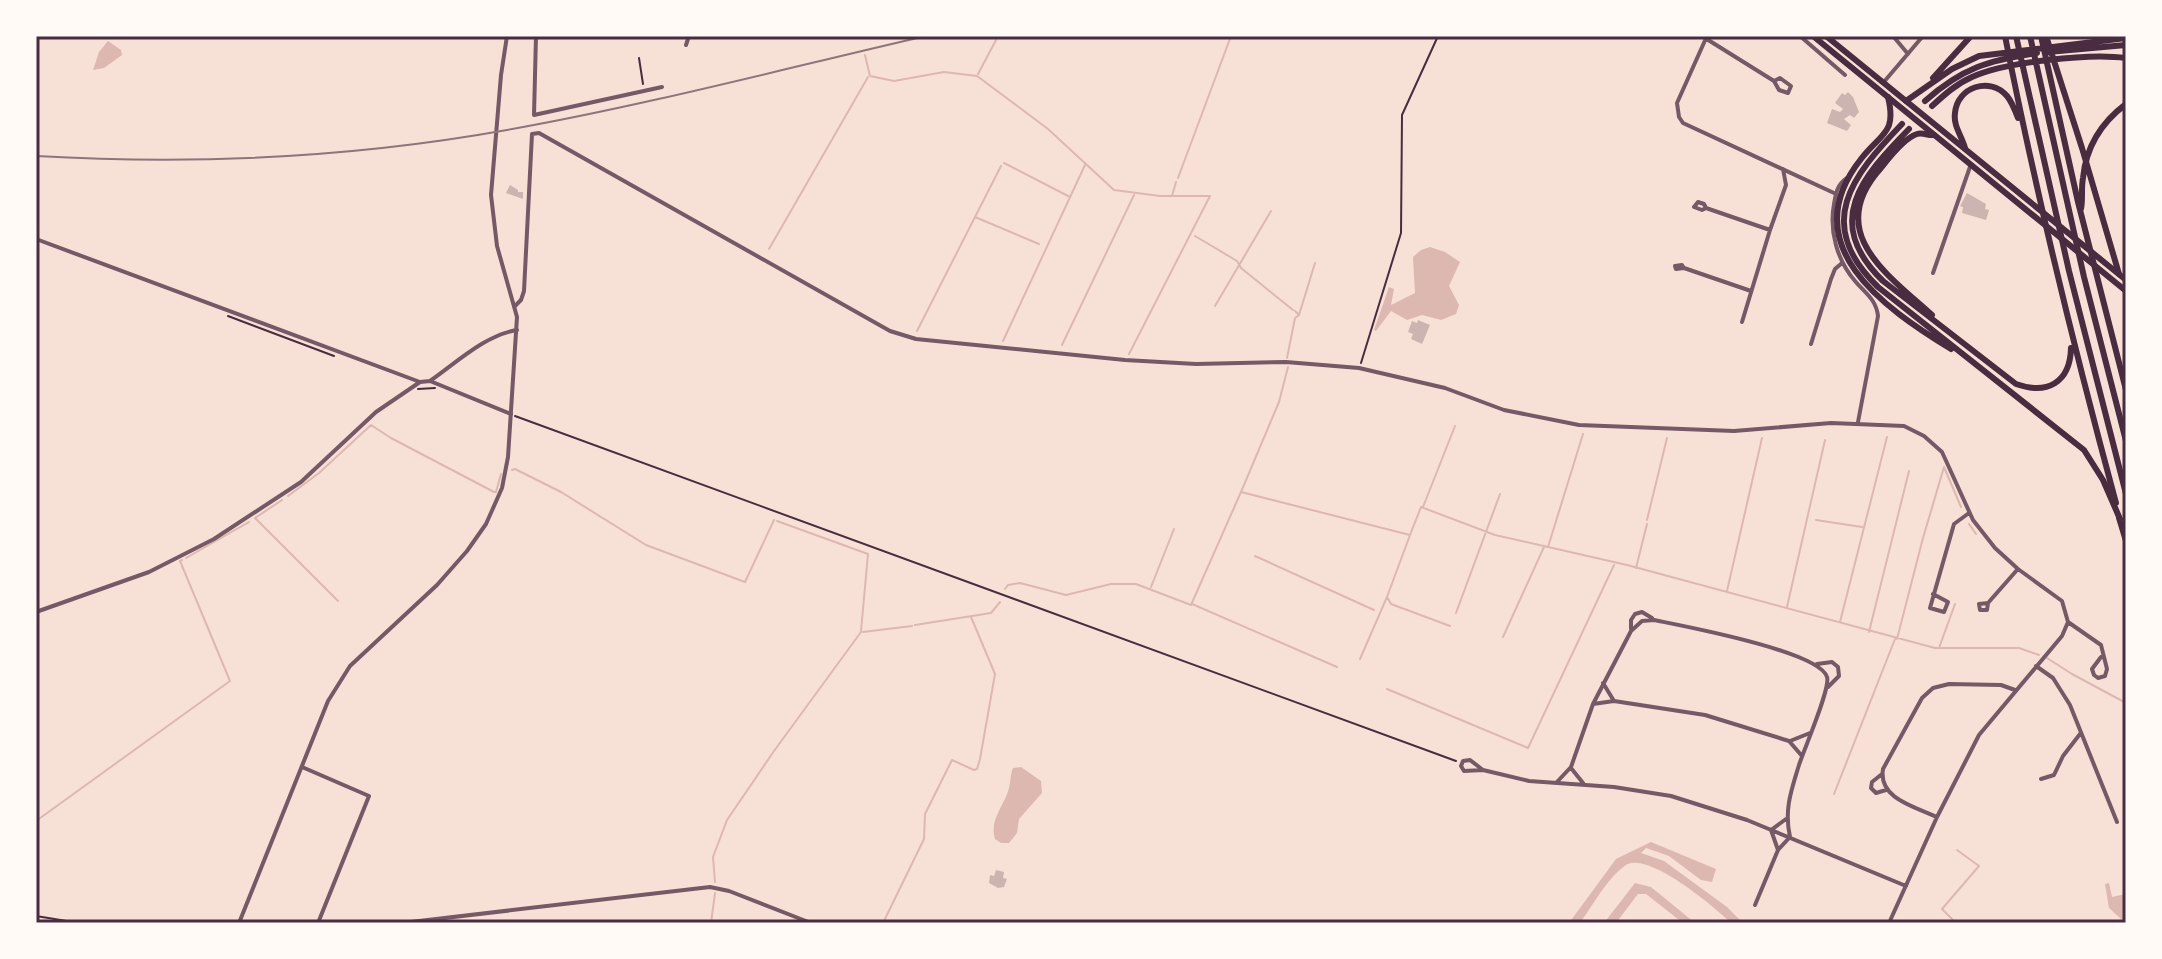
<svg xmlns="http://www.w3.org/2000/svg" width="2162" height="959" font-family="'IBM Plex Sans',sans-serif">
	<rect width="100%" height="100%" fill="#f7e1d7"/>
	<path fill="#dcb8b0" d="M108,41L121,50L122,55L104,68L93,70L99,52Z
		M1430,247L1445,252L1460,262L1449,286L1459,305L1456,314L1441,320L1422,315L1407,320L1391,311L1376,331L1374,330L1389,287L1394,289L1391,305L1415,293L1413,257L1421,250Z
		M1021,767L1041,781L1042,793L1019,819L1017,833L1009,843H1001L995,839C989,819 1004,807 1009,788C1011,781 1010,775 1013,768Z
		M1651,842L1716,869L1712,882L1701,880L1669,856L1646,848L1641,853L1664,861L1727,907L1743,923H1731C1716,908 1648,851 1626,865C1608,877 1593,905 1580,923H1569L1616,859Z
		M1635,883L1651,887L1695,923H1683L1646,894H1638L1616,923H1604Z
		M2109,883L2112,897L2126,894V919H2121L2109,908L2105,884Z"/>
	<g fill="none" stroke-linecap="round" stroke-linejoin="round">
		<path stroke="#dcb8b0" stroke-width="2" d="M865,55L870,76L894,81L944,72L977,76L1048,129L1114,190L1160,196H1210L1129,354
			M978,74L996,40
			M1004,163L1070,197
			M1001,166L975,217L1039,244
			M1178,178L1231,36
			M1172,196L1176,182
			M1195,236L1237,261L1241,268L1293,310
			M769,249L868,77
			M1215,306L1271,211
			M1299,315L1315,263
			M917,331L975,217
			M1003,341L1085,165
			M1062,345L1134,195
			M1287,358L1295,318L1299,315L1295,311
			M512,470L515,469L561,492L646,545L745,582L774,520
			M1241,492L1279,402L1288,367
			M288,496L319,473L371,425L391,438L494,492H496L501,474
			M282,500L255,518L338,601
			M1423,507L1455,426
			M1647,520L1667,438
			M1816,520L1862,527
			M777,521L868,554L861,631
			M1969,524L1976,534
			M1548,547L1583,434
			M1255,556L1374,610
			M186,558L249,522
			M1636,568L1647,524
			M1151,587L1174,529
			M1005,589L1008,585L1020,583L1066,595L1111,584H1136L1191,605L1241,492L1410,535L1421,507L1495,535L1627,565L1935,648H2019L2039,655
			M1727,591L1762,438
			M1387,597L1391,604L1450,626
			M1192,604L1337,667
			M1787,607L1825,440
			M1456,613L1500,494
			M1840,622L1887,437
			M915,625L991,613L1000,602
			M863,632L912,626
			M1869,632L1909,471
			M1503,637L1544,547
			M1897,639L1923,538L1944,467L1961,507
			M1939,648L1955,604
			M2047,658L2072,674L2126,703
			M1360,659L1387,597L1410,535
			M1387,689L1528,748L1614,565
			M1834,794L1895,639
			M36,821L230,681L180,561L182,560
			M715,882L713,857L727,820L774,751L861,632
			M711,923L715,893
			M883,923L924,839L925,814L952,760L974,770L977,769L980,759L995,674L971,617
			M1956,923L1942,909L1979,866L1957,850"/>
	</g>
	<path fill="#ccb4b1" d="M1848,92L1853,97L1859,112L1854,118L1850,115L1844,119L1851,125L1847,131L1827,123L1832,109L1840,112L1843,109L1835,103L1842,93L1845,95Z
		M510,185L518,190V192H523V199L506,193Z
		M1967,193L1986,204L1985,209L1989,210L1986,220L1962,213L1963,207L1960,206Z
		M1418,320L1430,325L1422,344L1411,339L1413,334L1408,332L1412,321L1417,323Z
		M996,870L1004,872L1003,878L1007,879L1004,887L998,888L989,883L990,875L994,876Z"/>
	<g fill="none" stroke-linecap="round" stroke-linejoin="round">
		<path stroke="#4a2c40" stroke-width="2" d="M639,58L643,84
			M228,316L334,356
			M1361,363L1401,233L1402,115L1438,36
			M418,389L435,388
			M515,416L1456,761
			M36,916L79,923"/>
		<path stroke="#755966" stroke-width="4" d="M536,36L534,115L662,87
			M1707,36L1677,103L1679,117L1683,123L1834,193
			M1800,36L1845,75
			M1893,36L1908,54
			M1705,38L1774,81L1779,90L1788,93L1791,86L1780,78L1774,81
			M686,45L689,36
			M1883,83L1923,36
			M1847,178C1837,185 1836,193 1834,204C1829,231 1837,260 1855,281C1865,293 1876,299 1878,316L1858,422
			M1706,208L1702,210L1694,207L1698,202L1704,204L1706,208L1770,230
			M36,239L420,382L430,381L511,414
			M1684,268L1676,269L1675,266L1682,265L1684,268L1751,291
			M1933,273L1971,164
			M515,306L521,300L524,291L532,134L539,133L890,331L916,339L1125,360L1196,364L1286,362L1359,368L1445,388L1504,410L1579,425L1734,431L1831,423L1904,426L1924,436L1942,452L1973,520L1995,548L2018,569L2062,601L2068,622L2062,636L1979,735L1937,817L1889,923
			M1742,322L1770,230L1786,185L1783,169
			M1811,344L1831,279L1835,269L1842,263
			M430,381C456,363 485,335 517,330
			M1933,594L1948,602L1944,612L1930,608L1954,524L1969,513
			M1988,603L1987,610H1980L1979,604L1988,603L2017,570
			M36,612L149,572L214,539L301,482L376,412L420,382
			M2068,622L2101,645L2104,657
			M1631,629V620L1635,614L1642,612L1652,618
			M2101,657H2104L2107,669L2105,676L2098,678L2094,675L2092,669Z
			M1817,664L1832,662L1838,667L1839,676L1828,687
			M2036,666L2053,678L2070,705L2117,822
			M1603,683L1614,701
			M1593,704L1614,701L1705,715L1789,741L1802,756
			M1790,741L1810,733
			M302,767L369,796L318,923
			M1571,768L1583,783
			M1483,770L1470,760L1463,761L1461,766L1464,771L1483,770L1529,781L1614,787L1671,796L1747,820L1906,886
			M1882,774L1872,782L1871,788L1876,793L1886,790
			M2041,779L2054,775L2063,756L2080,734
			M1556,783L1571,767L1593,704L1631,631L1642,621L1654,620C1683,626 1819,651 1827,677C1831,688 1804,749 1799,765C1791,791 1784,810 1790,837L1778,850L1755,905
			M1937,817C1916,807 1878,799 1883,769L1922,698L1933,688L1949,684L2001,685L2015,690
			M1778,850L1771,830L1786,819
			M402,923L710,887L729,891L811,923"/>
		<path stroke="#755966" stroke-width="4" d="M239,923L328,701L350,666L437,585L467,551L486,524L502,488L508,457L517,317L497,246L491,195L501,75L507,36"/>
		<path stroke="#4a2c40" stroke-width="6" d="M1813,36L2126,291
			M1826,36L2126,280"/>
		<path stroke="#4a2c40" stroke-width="6" d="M2005,36C2036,193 2074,348 2116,503
			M2016,36L2069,271L2126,494
			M2030,36L2084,277L2126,441
			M2041,36L2078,202L2126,390
			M2046,36L2082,148L2119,274
			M2048,52L2126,45
			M1933,78L1971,36
			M1888,97C1897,134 1881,133 1861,159C1793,245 1884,308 1951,349
			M1906,101L1952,69L1979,56L2126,38
			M1925,101C1962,68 1989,60 2037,53
			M1932,106C1944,95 1956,84 1972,77C2005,62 2090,53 2126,58
			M1902,124C1852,176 1813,224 1878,287L2084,450L2103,480L2120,519
			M1909,129C1862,177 1822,222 1883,281L2016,384C2047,395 2070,383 2071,348
			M1965,148C1962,136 1953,126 1955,113C1957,87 1990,76 2007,96C2012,102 2015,110 2018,118
			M2081,209C2083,199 2081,188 2083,178C2086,147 2102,122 2126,104
			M1932,315C1888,275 1823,232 1881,168C1889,158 1904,138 1917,134C1923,132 1928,136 1934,135
			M2119,518L2126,541"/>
		<path stroke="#8f747c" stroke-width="2" d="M36,156C193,165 351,158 507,130C647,105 787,68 926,36"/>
	</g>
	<rect width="2162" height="959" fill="none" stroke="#fffaf5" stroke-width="76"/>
	<rect x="38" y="38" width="2086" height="883" fill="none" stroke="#4a2c40" stroke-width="3"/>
</svg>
